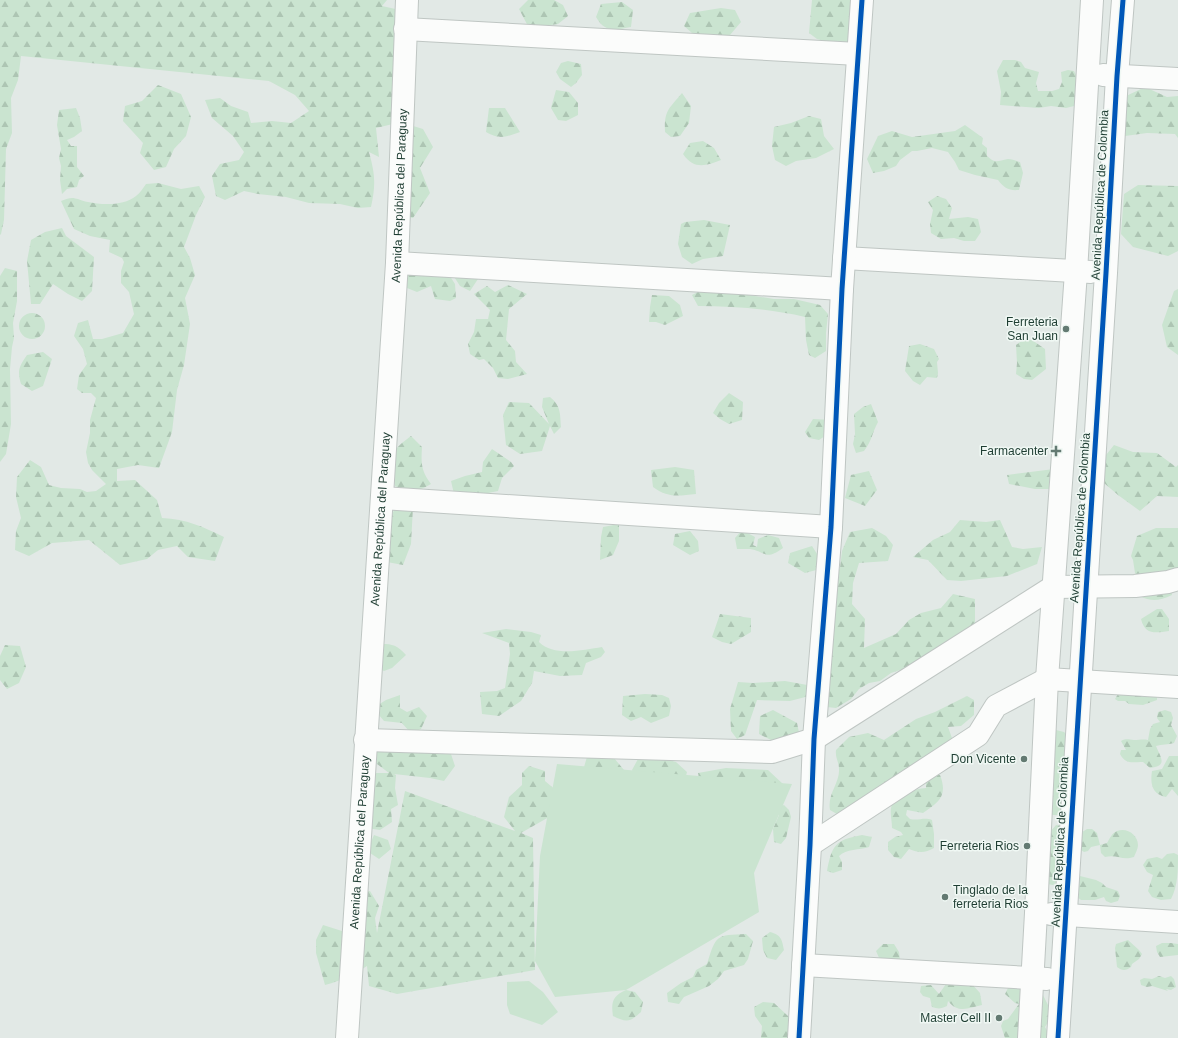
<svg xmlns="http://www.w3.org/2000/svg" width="1178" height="1038" font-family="Arial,sans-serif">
	<defs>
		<pattern id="forest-firs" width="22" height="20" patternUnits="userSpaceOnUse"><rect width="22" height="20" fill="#cae4d0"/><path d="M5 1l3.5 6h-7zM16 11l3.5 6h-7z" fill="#adc5b3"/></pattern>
	</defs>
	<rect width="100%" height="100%" fill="#e2e9e6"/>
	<path fill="url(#forest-firs)" d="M0,0H387L382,6L400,10L393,124L376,128L379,157L369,152C375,174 376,184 371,207L358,208L340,204L309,203L286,197L258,194L244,191L225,200L216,196L212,176L220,164L239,160L244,152L233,136L212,118L205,100L220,98L231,106L248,112L251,123L272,121L291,123L309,111L295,95L269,81L21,56L18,80L11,98L12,133L6,149L4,220L1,234L0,235Z
		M528,0H554L563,5L568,16L558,24L529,28L519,9Z
		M812,0H853L855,41L839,45L817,39L809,33Z
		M622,2L633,10L631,27C615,30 605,33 596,17L601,4Z
		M721,8L735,10L741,22L730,35L714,39L692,33L684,26L690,13Z
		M1003,60H1015L1021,62L1025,68L1039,72L1036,83L1038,91H1052L1059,89L1062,82L1061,72L1068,70L1074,71L1082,87L1078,105L1066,108L1051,106L1039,108L1000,105L1001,92L997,71Z
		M568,61L581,64L582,75L576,83L571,87L560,79L556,72L561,63Z
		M158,85L181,94L191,117L186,136L174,149L166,167L154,170L140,153L143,143L123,121L125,106L142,101Z
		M1145,87L1167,97L1178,96V138L1175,134L1147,133L1125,136L1123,118L1124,97Z
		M556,90L569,92L578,103V115L566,121L558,120L551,108Z
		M682,93L691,106L689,123L680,136L671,137L665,132C664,110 669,109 682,93Z
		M76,108L80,118L82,131L74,137L67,140L71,146H77V167L84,176L79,180L77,187L67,189L62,194L60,180L61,166L59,158L61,149L57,125L59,110Z
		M489,108H505L520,132C505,137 500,140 486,132Z
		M809,116L821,119L824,136L834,149L816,158L796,161L786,166L775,160L772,146L774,127L791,123Z
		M410,125L423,129L433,147L420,168L430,193L413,218L402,216Z
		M965,125L983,138L982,144L987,148V156C996,164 997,161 1008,159C1012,159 1016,161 1020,162L1023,173L1019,190C1009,191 1004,188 998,180L975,175L959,170L955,162L948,152L932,148L917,151H912L900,160L896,166L884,171L873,173L867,159L878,136L892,131L912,137L955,131Z
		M703,141L714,148L721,160C706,166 694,170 683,154L690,143Z
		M158,183L181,189L199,186L205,197L196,215L184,247L190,258L195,275L185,298L190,324L184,365L177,390L172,432L159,468L138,465L117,469V481L135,480L157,500L162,518C187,519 203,527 224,537L215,561L188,557L177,546L158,550L147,559L120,565L89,540L52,543L29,556L15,550L16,531L21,518L16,497L17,477L30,460L41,467L49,485L61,488L80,489L87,492L96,491L106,484L92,470L88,463L86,452L90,433V420L96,398L91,393H82L77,389L79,375L87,364L83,349L74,336L78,323L88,320L93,339H102L123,333L134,314L129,292L121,283V271L124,262L122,258L109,252L110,240L90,236L74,229L61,201C74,195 75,199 88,202C102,205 124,206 136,196C140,193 143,188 146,184Z
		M1138,185L1178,186V251L1168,256L1133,247L1121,234L1124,194Z
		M937,196L946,199L952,208L949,219L968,217L978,219L981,232L975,241H964L954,238L941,239L931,233L930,224L933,210L928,202Z
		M704,220L730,225L723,256L703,259L692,264L682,257L678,244L681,224L685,222Z
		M62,228L66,236L94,257L92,291L82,301L68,294L53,284L40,304H31L27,261L31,240L45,232Z
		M444,267L455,284L456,298L450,301L435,299L431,286L417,292L402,286L405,269Z
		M5,268L17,271V301L13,323L14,338L12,347L10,369L11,424L6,454L0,462V276Z
		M451,272L480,276L470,291L460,286Z
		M508,285L527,294L509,309L506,340L515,351L516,362L527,374L508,379L498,378L493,368L484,359L479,360L470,354L468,344L474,332L476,319H488L490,310L474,294L487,286L495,292Z
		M708,287L736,293L774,299H794L820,305L828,314L826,333V351L815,358L809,355L806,340L805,317C770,309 734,306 698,306L692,295Z
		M1178,289V355L1167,347L1162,325L1174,291Z
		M652,295L669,296L680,305L683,316L665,325L656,322H649L650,307Z
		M19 326a13 13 0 1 1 26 0a13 13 0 1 1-26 0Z
		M1023,340H1032L1045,349L1046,369L1032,380L1024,379L1016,374L1017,363L1016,345Z
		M920,344L934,349L939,359L937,362L938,373L937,378L927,377L920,385L913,381L905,371L909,346Z
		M43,352L52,359L43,386L32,391L21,384C17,370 19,367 27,355Z
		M729,393L743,402L742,420L729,424L720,419L713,413L719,403Z
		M550,397C561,406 560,413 561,427L554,434L550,426L542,451L520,454L506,445L503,415L509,402L529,403L549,424L542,407L543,398Z
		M871,404L878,422C872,433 872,441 864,451L856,453L853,444L855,434L854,414L863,407Z
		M813,419L832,420L831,432L819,440L809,438L805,432Z
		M411,436L422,447C421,463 421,471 431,484C417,492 411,493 395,486C394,477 390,460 395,451C398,445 406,440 411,436Z
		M1114,445L1133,452L1157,453L1176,467L1178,465V497L1157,496L1140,511L1118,495L1104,483L1106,455Z
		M492,449L511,462L514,466L502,478L498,491L483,494H454L451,481L465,476L482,472L483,462Z
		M675,467L694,470L696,494C678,496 668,498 653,487L651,470Z
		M1054,469L1053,489H1035L1009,484L1007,475Z
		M869,471L877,490L865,506L845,498L851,475Z
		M413,507L411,544L403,565L387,562L379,547L394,510Z
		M960,520L986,522L1000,520L1012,547L1023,549L1042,547L1037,564L1007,576L961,581L947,580L928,560L913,557L933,540L950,532Z
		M619,524V541L613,555L600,560L601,537L603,527Z
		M872,528L886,536L893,545L888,561L859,563L853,583L852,604L865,619L864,648L896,634L909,620L921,613L941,608L953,594L975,599V628L909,667L891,673L880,681L869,683L859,689L851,699L836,708L827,707L835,580L840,568L842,551L850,532Z
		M1156,528H1178V572L1169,576L1172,595C1159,601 1152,602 1139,596V580L1135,573L1133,560L1131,556L1137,536Z
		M742,530L755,537L753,545L757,547L758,539L768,535L779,538L783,548C765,561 767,552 750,549C746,549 741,549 737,549L735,538Z
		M690,531L698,541L699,551L690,555L673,545L675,534Z
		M812,546L819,557L820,569L805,573L788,563L790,553Z
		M1157,609H1162L1169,619V631C1155,633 1145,635 1141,619Z
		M720,614L751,618V632L731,644L722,642L712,637Z
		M506,629L531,632L541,635L539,642C554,657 583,650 602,647L605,652L601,657L586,663L582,675L560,676L534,671L532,683L521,701L499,716L482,714L480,692L497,691L505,688L510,654L509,643L482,633Z
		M372,644C389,644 395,642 406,655L392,668L384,671L380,669Z
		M5,645L20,646L26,667L19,683L7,689L0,680V656Z
		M785,681L813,686V695L790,701L757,700L745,735L737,739L731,731L730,709L738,682L753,683Z
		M645,694L662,695L669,698L671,706L669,716L651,723L641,717L631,721L622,715L623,696Z
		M1118,694H1157V700L1143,705L1129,704L1125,701H1118L1115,699Z
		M400,695V708L407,712L419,707L427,716L421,729L414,732L408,730L402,723L384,721L373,708L386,700Z
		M967,696L974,700V715L961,726L948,727L952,738H958L842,817L830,810C827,794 840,783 839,769C839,762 835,758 836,750L849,737L868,733L884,740L916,719L935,712Z
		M773,710L797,723L800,737L773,746L771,740L759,734L760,716Z
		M1165,710L1171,712L1173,718L1171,725L1177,736L1174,743C1168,745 1162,744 1156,746C1161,758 1168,766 1150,768L1143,762C1132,762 1126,765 1120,754L1121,750H1126L1121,741C1127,738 1129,740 1134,740C1139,740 1143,739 1148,740L1150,729L1153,724L1160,722L1157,718L1158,712Z
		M1056,730L1064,732L1071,739L1065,804L1058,815H1053L1050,813V736Z
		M435,748L451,754L455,766L444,781L430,778L394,774L396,775L395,788L398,805L391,809L392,822L380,830L360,827L370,773H389L373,761L371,750Z
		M589,750L614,758L624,770V783L584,767Z
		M654,756L676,762L687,772L681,795L636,778L632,770L638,759Z
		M1169,756H1178V796L1172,789L1166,797C1152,794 1150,784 1152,771L1162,769Z
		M529,766L545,771V781L564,797L549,817L521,833L533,838L535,970L397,994L369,986L367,966C351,976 343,980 325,985L316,953V940L323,925L342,931L348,926L356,893L370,891L379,906L375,918L377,933L405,791L515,831L504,817L509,797L522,785V773Z
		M726,768L768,770L783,784L700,783L698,773Z
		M929,775H940C948,796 939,802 923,813L907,810L906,815L910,819C918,821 924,817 932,820L934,834V848C925,853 919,853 909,849L901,859L894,857L888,850V842L895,837L903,835L901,832L892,828C892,821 890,814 891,808C894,795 914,789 926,788V779Z
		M784,805L789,810L791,817L786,838L781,844L774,842L773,829L779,815L777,808Z
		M1056,825L1062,826L1059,880L1053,885L1047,884L1050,832Z
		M1087,829H1092L1097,833L1100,845L1107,843C1110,838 1112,833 1117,831C1127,827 1138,835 1138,845C1138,849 1135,854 1134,857C1122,861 1117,854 1105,857L1101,853L1100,845L1091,847L1088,851L1084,852L1078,848L1079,834Z
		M374,835L388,840L391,849L379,859L367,851Z
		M862,835L872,837L869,847C860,850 846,849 839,856L842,862V870L833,873L827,871C832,845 835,840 862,835Z
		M1174,853L1178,855C1178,870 1178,886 1171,899L1161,900L1152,897L1148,891L1153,875L1147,872L1143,865L1147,859L1157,857L1162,859L1167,854Z
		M1080,876L1096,880L1102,883L1106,887L1118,891L1120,896L1118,901L1111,903L1106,901L1104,897L1095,900H1081L1076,896L1074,882Z
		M770,932C781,935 782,939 784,950L776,960L767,958L763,950L762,938Z
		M746,934L753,941L748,959L744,965L724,971L718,979L709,986L684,997L679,1004L668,1002L667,993L681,983L693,977L696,970L707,964C716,935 716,935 746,934Z
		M1128,940L1139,950L1142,954L1139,959L1132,964L1131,967C1126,971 1122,971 1117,967L1115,948L1116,944Z
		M1162,943H1171L1178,944V955L1160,957L1157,952L1156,946Z
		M883,944H894L899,952L900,960H880L876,951Z
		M1159,976L1165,978L1171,976L1174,979L1176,987L1171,990L1166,989L1168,991L1152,986L1147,987L1141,985L1140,980L1144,978L1152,979Z
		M971,983L980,993L982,1005C969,1008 958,1014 948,1001L947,1006C941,1009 938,1009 932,1007L930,998L923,996L920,992L921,986L931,985L939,994L946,984Z
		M1022,986L1036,995H1043L1048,1005L1050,1019L1045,1027L1050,1036L1049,1038H1005L1001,1026L1003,1021L1008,1019L1019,1004L1015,1003L1005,994L1008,988Z
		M626,990L635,992L643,1002L641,1012C630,1022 627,1023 613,1016C611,1003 612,996 626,990Z
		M763,1002L774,1003L788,1016L792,1024L793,1038H761L762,1026L755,1016L754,1007Z"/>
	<path fill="#cae4d0" d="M557,764L792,784L754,873L759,912L626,990L555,997L535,961L540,856Z
		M529,981L543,992L558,1012L542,1025L510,1014L507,1005V982Z"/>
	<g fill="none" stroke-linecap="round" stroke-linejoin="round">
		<defs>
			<g id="minor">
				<path d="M405,29L858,54"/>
				<path d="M1103,75L1178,79"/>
				<path d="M844,258L1091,272"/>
				<path d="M397,263L842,289"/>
				<path d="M382,498L831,527"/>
				<path d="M365,740L772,752L814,739L1053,587L1135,586L1168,582L1178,579"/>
				<path d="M810,845L978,735L996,706L1047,679L1178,687"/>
				<path d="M1051,914L1178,922"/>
				<path d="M803,965L1047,979"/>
				<path id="s1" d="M347,1038L397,263L407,0"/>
				<path d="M799,1038L810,845L814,739L831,527L842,289L862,0"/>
				<path d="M1029,1038L1036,913L1047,679L1076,272L1092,0"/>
				<path d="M1058,1038L1106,273L1117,76L1123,0"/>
			</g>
		</defs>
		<use href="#minor" stroke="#bfc6c3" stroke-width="24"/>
		<use href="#minor" stroke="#fbfcfb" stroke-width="22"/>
		<defs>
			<path id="cycleway" d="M799,1038L810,845L814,739L831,527L842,289L862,0
				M1058,1038L1106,273L1117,76L1123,0"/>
		</defs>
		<use href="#cycleway" stroke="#f0f8f4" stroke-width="8"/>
		<use href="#cycleway" stroke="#0057b8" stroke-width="5"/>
	</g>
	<g fill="#637a72" stroke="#f0f8f4" stroke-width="1.5">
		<circle cx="1066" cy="329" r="4"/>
		<path d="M1054 445h4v4h4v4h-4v4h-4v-4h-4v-4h4z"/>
		<circle cx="1024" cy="759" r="4"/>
		<circle cx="1027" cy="846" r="4"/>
		<circle cx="945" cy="897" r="4"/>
		<circle cx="999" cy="1018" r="4"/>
	</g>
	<g text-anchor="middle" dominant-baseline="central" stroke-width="3" stroke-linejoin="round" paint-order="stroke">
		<g font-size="12" fill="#1f3e33" stroke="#f0f8f4">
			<text transform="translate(1100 195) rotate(-87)">Avenida República de Colombia</text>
			<text stroke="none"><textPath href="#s1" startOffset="844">Avenida República del Paraguay</textPath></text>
			<text transform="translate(1080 518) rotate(-86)">Avenida República de Colombia</text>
			<text stroke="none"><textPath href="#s1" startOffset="520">Avenida República del Paraguay</textPath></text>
			<text stroke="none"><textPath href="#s1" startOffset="196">Avenida República del Paraguay</textPath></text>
			<text transform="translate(1060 842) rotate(-87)">Avenida República de Colombia</text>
		</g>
		<g font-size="12" fill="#1f3e33" stroke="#f0f8f4" text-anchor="end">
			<text x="1058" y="322">Ferreteria<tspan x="1058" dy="14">San Juan</tspan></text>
			<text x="1048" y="451">Farmacenter</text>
			<text x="1016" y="759">Don Vicente</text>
			<text x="1019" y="846">Ferreteria Rios</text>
			<text x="953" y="890" text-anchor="start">Tinglado de la<tspan x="953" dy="14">ferreteria Rios</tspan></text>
			<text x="991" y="1018">Master Cell II</text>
		</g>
	</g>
</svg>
